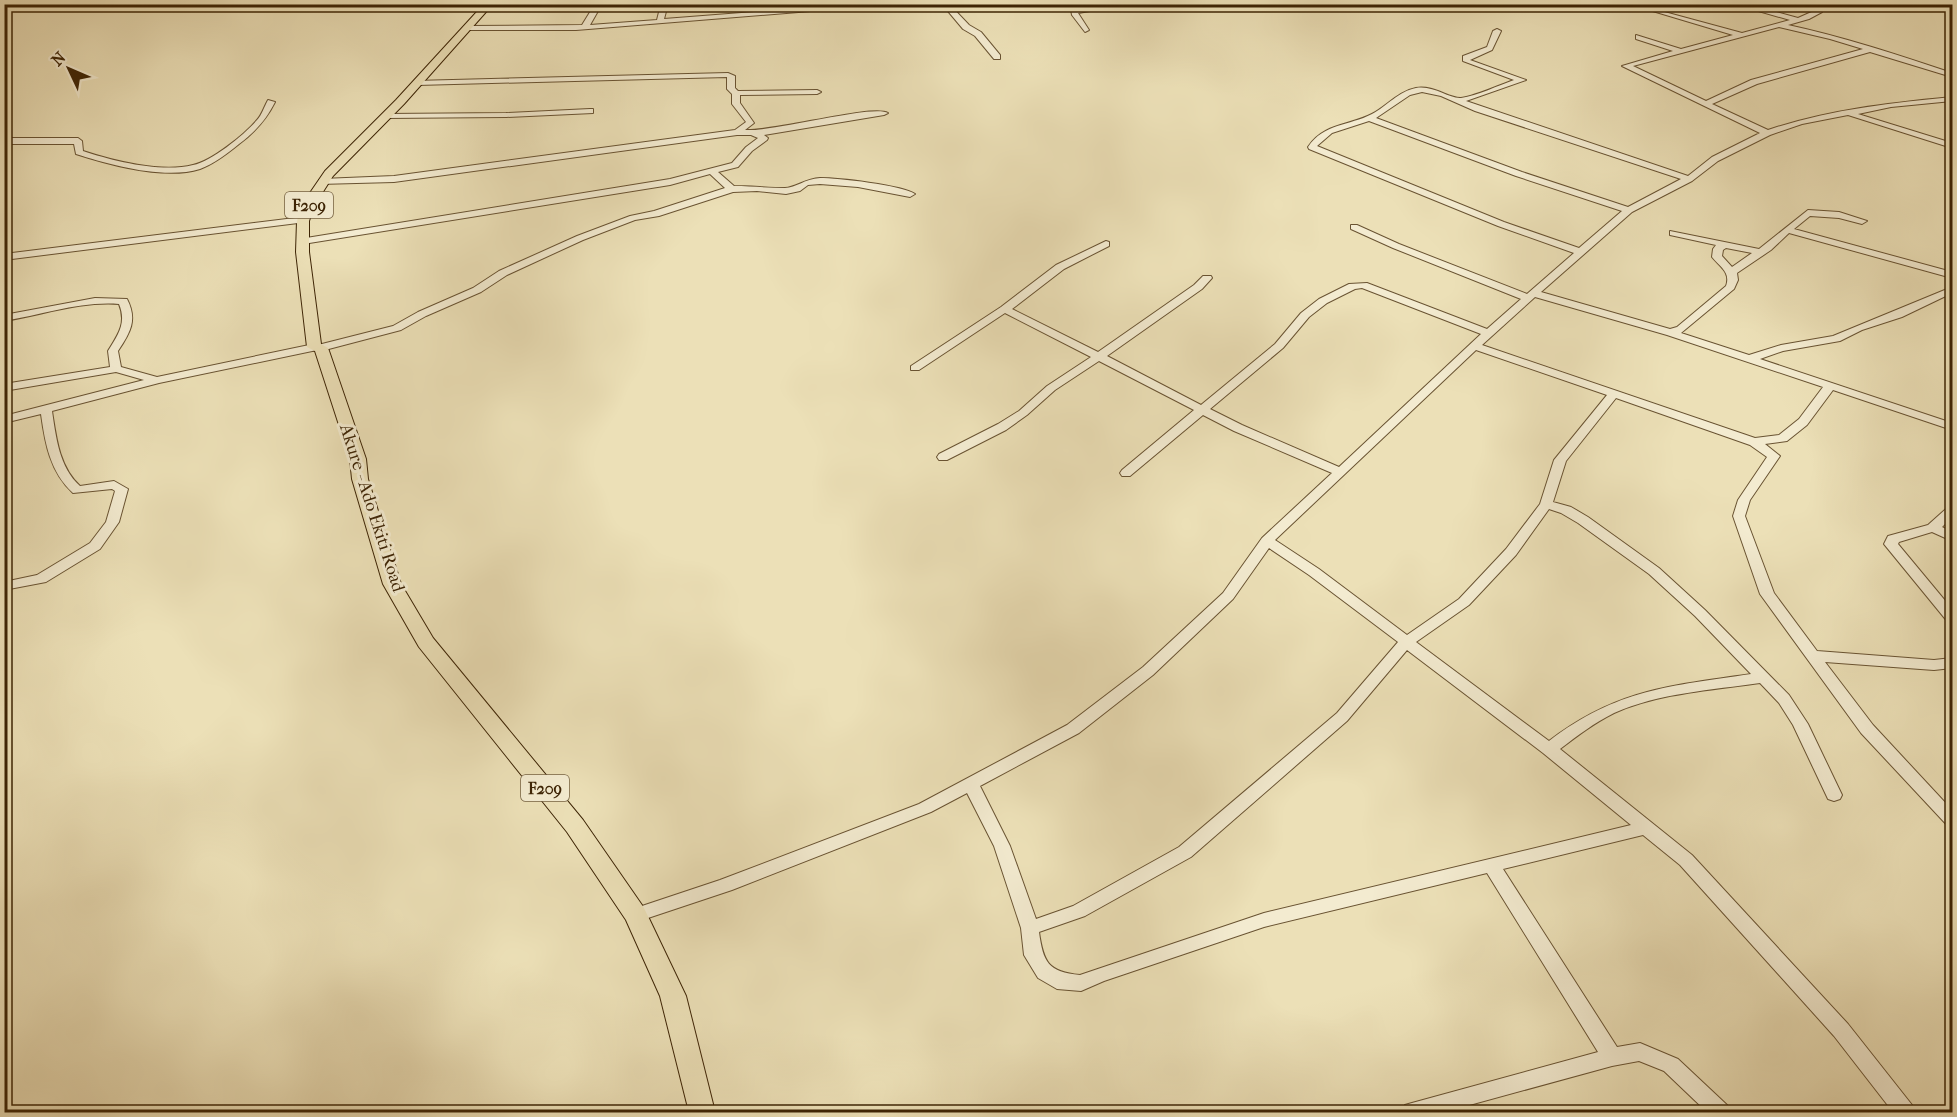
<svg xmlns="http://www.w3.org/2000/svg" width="1957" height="1117" font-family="'IM FELL French Canon',serif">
	<rect width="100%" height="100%" fill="#ece0b7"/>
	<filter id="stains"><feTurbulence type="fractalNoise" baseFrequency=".00333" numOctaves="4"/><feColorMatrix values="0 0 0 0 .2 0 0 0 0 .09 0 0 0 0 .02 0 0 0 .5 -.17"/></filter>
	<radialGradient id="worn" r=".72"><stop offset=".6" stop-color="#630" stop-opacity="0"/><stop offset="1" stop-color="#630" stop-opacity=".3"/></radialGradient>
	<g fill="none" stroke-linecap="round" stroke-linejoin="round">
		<defs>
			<path id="minor" d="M595,4H602L590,25L657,20L661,4H668L664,19L859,4H896L576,30H468L464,28L468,26L582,25Z
				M942,4H949L969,25L981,32L1000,55V59H994L975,36L963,29Z
				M1070,4H1076L1077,9L1108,4H1131L1078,13L1089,30L1085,32L1072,15Z
				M1734,4H1747L1798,18L1816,10V4H1822V12L1809,19L1788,25C1844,37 1898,55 1952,73V77L1870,52L1757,84L1712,104L1768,130C1827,110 1890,103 1952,97V101L1891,107L1858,114L1952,143V148L1848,115L1802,124L1770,135L1718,161L1692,181L1632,212L1541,292L1670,329L1677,327L1726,286C1731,272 1720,267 1712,257L1713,249L1716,245L1670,235V231L1759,249L1808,210L1839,212L1867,221L1862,224L1839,218L1810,216L1794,229L1952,272V278L1789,233L1771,250L1737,273L1738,280L1734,289L1681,333L1749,355L1781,345L1833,336L1952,287V293L1902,317L1862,330L1840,341L1783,351L1760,359L1952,423V430L1833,390L1807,425L1787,441L1765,444L1780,456L1750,500L1745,516L1774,593L1817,651L1934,660L1952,658V668L1934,670L1825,662L1873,725L1952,810V826L1946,824L1861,733L1760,594L1733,516L1738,500L1767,457L1750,445L1616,398L1566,461L1553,502L1571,507L1588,517L1659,568L1705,610L1789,695L1808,724L1842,795L1840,799L1834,801L1828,799L1793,725L1779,703L1760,683C1712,690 1659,693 1614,713C1594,723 1577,736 1560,749L1692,855L1848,1024L1912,1105L1915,1112H1893L1834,1036L1680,865L1643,835L1503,869L1617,1047L1640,1043L1678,1059L1727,1105L1730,1112H1707L1664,1071L1639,1061L1612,1066L1444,1112H1402L1405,1105L1412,1103L1598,1052L1487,873L1264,927L1104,981L1081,991L1057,989L1038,978L1024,955L1021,928L994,846L967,793L931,812L732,890L636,922L630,920L627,915L630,910L720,880L919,804L1067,725L1143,667L1223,593L1262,538L1332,473L1234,431L1203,415L1130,476H1122L1120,473L1122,470L1194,410L1099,361L1055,390L1027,415L1006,430L947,460H939L937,457L939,454L998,424L1019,411L1047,386L1091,357L1005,313L919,370H911V366L1001,307L1056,265L1106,241L1109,242V246L1064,269L1012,309L1098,352L1194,285L1203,276H1211L1212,278L1202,289L1107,356L1201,405L1275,344L1301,313L1319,299L1349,284L1367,283L1487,329L1521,299L1393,248L1351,229V225H1357L1399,244L1527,294L1574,253L1498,226L1309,149L1308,147C1324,123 1349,126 1372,114C1387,106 1399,91 1416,88C1434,85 1449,99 1461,98C1477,96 1499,85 1514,80L1463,61V56L1487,47L1493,31L1497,29L1501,31L1492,50L1470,60L1526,80L1466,101L1688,176L1712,157L1760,133L1622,66L1673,51L1636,39V35L1681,49L1733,35L1646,9V7L1742,33L1790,20ZM1779,27L1830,39L1863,49L1751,80L1706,101L1633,66ZM1422,92L1441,96L1475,111L1681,179L1628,207L1522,172L1376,118L1410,95ZM1369,121L1516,176L1622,211L1579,248L1504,222L1317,146L1332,133ZM1726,248L1752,253L1732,267L1722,256L1723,250ZM1362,288L1481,334L1339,467L1242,425L1210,409L1283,348L1309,317L1327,303L1355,289ZM1535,297L1667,335L1823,387L1799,419L1779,435L1755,438L1482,345ZM1476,350L1607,395L1554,460L1540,504L1506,549L1459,599L1407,635L1319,569L1275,540ZM1549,509L1561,513L1578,523L1649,574L1695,616L1751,674C1670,686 1617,689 1549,741L1416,642L1469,605L1516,555ZM1269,548L1309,575L1398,642L1337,713L1179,847L1073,906L1036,919L1010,846L980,786L1079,733L1153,675L1233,599ZM1407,650L1543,753L1631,825L1264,913L1080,975C1048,972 1043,962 1039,932L1085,916L1191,857L1347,721Z
				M1916,4L1952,8V12L1919,6Z
				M728,73L735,76V88L738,91L817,90L821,92L817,94L740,95V103L754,123L745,130C774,132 873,104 888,113L884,115L764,135L768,138L767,140L752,151L738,167L718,172L734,186C751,186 768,188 785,188C796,188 804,179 820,178C837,178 902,185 915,194L910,197L858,187L820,184L808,185L800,191L786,194L757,191L733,192L659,216L635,220L583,240L507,275L481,292L426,316L401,330L321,351L317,350L159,383L52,411C56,437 59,467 80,486L114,481L128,489L119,522L100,549L46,582L4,590V582L37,575L90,543L106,522L115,491L112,489L73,493C50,472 45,443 41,414L4,423V416L144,380L116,372L4,391V384L110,367L108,351C118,335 127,323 119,304C80,301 42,315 4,321V315L95,298L127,299C138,320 130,333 118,351L121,367L157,377L314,344L318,345L393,326L418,312L473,288L499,271L577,236L630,216L654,211L725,188L710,174L670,185L303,244L300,243V239L670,179L732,163L746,147L758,138L751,135H737L394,182L319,184V180L322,179L394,176L735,130L746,122L732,104V94L727,89V77L417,85H414V81Z
				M268,100L275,102C266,120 255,132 239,144C228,153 214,164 200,169C165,180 110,165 76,154L74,144H4V138H78L82,141L83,151C113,161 161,173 193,165C212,161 244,135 257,120C262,115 264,107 268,100Z
				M590,109H593V113L506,117L386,118L382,116L386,114L506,113Z
				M303,217L306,218V222L4,260V254Z
				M1952,507V517L1942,527L1952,532V541L1932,532L1899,542L1898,544L1952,609V623L1947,621L1884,544L1888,536L1928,525L1947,508Z"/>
			<path id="major" d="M484,4H493L404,104L333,176L314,206L309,221V252L321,344L328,348L366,459L368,479L401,584L433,638L583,820L644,908L686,996L715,1112H689L660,996L626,920L567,832L419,647L383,584L352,479L350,459L315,351L307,347L296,252L297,221L301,206L325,171L396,100Z"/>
		</defs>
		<use href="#minor" stroke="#695332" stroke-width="2"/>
		<use href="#major" stroke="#3d2405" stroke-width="2"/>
		<use href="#minor" fill="#f3ebd0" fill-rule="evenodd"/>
		<use href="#major" fill="#ece0b7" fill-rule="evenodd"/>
	</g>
	<g text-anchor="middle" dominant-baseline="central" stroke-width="6" stroke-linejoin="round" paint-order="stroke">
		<g fill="#f3ebd0" stroke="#746042" stroke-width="1.5">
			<rect x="285" y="192" width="48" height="26" rx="4.5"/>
			<rect x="521" y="775" width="48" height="26" rx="4.5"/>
		</g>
		<g font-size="16" font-weight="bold" fill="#3d2405">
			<text x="309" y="205">F209</text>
			<text x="545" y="788">F209</text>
		</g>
		<g font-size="18" fill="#3d2405" stroke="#f3ebd0">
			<text transform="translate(372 508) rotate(72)">Akure - Ado Ekiti Road</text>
		</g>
	</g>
	<rect width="1957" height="1117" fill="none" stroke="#ece0b7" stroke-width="24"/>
	<rect x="6" y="6" width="1945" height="1105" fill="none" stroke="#3d2405" stroke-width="3"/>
	<rect x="12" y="12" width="1933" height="1093" fill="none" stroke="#3d2405" stroke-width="1.5"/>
	<g transform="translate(69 69) rotate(314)" stroke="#f3ebd0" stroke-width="4.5" paint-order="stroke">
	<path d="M0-4.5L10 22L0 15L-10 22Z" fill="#3d2405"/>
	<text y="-9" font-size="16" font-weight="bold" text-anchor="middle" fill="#3d2405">N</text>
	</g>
	<rect width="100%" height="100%" filter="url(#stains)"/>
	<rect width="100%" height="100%" fill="url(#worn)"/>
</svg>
